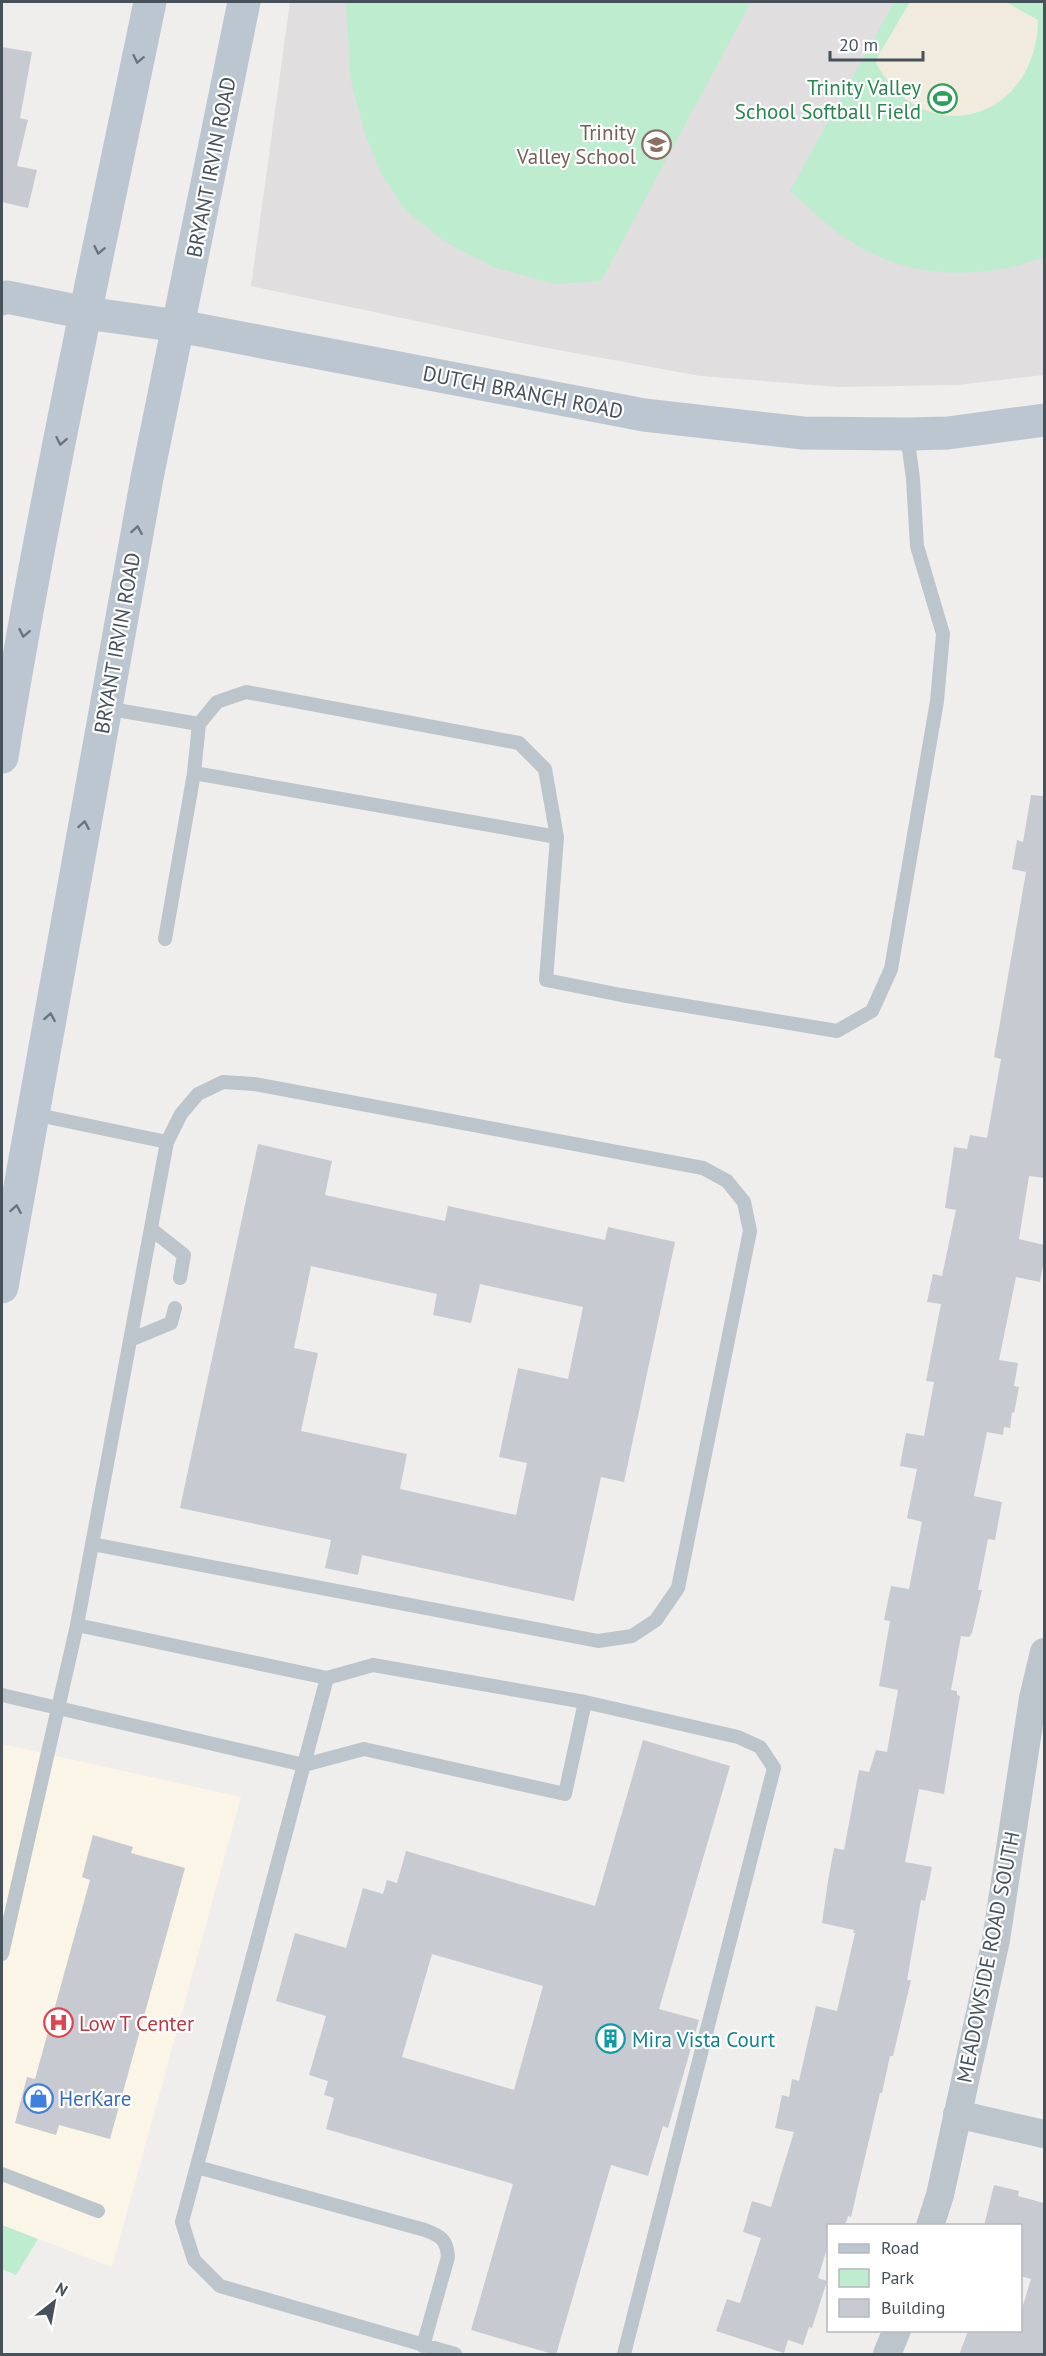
<svg xmlns="http://www.w3.org/2000/svg" width="1046" height="2356" font-family="'PT Sans',sans-serif">
	<rect width="100%" height="100%" fill="#f0eded"/>
	<path fill="#fbf5e7" d="M2,1744L241,1797L112,2267L2,2225Z"/>
	<path fill="#e1dedf" d="M290,2H1044V375L957,385L839,387L700,376L526,344L251,286Z"/>
	<path fill="#bdeccf" d="M346,2H751L601,281L555,284L493,267L444,241L405,210L382,175L365,134L351,82Z
		M894,2H1037L1044,6V257C982,281 906,279 850,241C828,227 809,208 790,191Z
		M2,2225L38,2239L16,2275L2,2269Z"/>
	<path fill="#f1ebde" d="M910,2H1006L1038,20C1037,121 923,154 875,61Z"/>
	<path fill="#c7cad0" fill-rule="evenodd" d="M2,47L32,52L20,118L28,120L17,166L37,170L28,208L2,202Z
		M1031,795L1044,796V1178L1029,1176L1019,1239L1044,1245V1260L1040,1282L1016,1277L999,1360L1018,1363L1014,1386L1019,1387L1014,1413L1012,1412L1010,1428L1004,1427L1003,1435L987,1432L974,1496L1002,1502L995,1540L988,1539L978,1590H982L972,1633L969,1637L961,1636L951,1690L957,1691V1695L960,1696L944,1794L919,1789L905,1862L932,1867L925,1901L921,1900L907,1980H911L893,2056H890L882,2093H880L851,2217L848,2216L845,2226H828V2245L818,2278L827,2281L812,2328L809,2327L803,2345L788,2340L784,2353L716,2331L727,2299L740,2303L761,2238L743,2232L752,2201L771,2207L794,2132L775,2128L782,2095L789,2097L792,2079L799,2081L816,2006L837,2011L855,1933H853L854,1930L822,1923L828,1881L834,1848L844,1850L859,1770L869,1772L876,1750L887,1752L898,1690L879,1686L890,1621L884,1620L891,1586L909,1589L922,1522L907,1518L917,1469L900,1466L906,1433L924,1436L934,1382L926,1381L941,1304L927,1302L933,1274L942,1276L956,1210L945,1208L954,1147L967,1149L970,1135L987,1138L1001,1059L994,1057L1026,872L1012,869L1017,840L1023,842Z
		M258,1144L332,1161L325,1195L445,1221L448,1206L605,1240L608,1227L675,1242L624,1482L601,1477L574,1601L362,1555L358,1575L325,1568L331,1540L180,1508ZM311,1266L437,1294L433,1315L471,1323L480,1284L583,1307L568,1379L518,1368L499,1457L527,1463L516,1515L400,1489L407,1454L301,1431L318,1353L294,1348Z
		M643,1740L730,1766L659,2009L699,2020L668,2128L663,2126L648,2176L611,2165L556,2355L471,2330L513,2184L326,2129L334,2098L324,2095L328,2081L309,2075L326,2016L276,2001L295,1933L346,1948L363,1888L383,1894L387,1880L397,1883L406,1851L595,1906ZM432,1954L543,1986L514,2090L402,2057Z
		M93,1835L133,1847L131,1853L185,1868L110,2139L59,2125L56,2135L15,2123L27,2077L35,2079L90,1880L82,1877Z
		M994,2185L1019,2191L1018,2196L1044,2203V2355H959L968,2331H1020V2315L1031,2279L1020,2276V2226H984Z"/>
	<g fill="none" stroke-linecap="round" stroke-linejoin="round">
		<path stroke="#bcc5cc" stroke-width="14" d="M105,708L199,724L194,773L165,939
			M199,724L217,702L246,692L519,743L545,769L557,837L546,980L621,995L837,1031L872,1011L891,969L937,701L943,634L917,546L913,479L907,434
			M194,773L557,837
			M151,1229L184,1255L180,1278
			M130,1340L171,1323L175,1308
			M92,1544L598,1641L632,1636L656,1620L678,1588L750,1231L744,1202L727,1181L703,1168L254,1084L223,1082L198,1094L181,1114L167,1142
			M77,1625L327,1678L182,2222L194,2260L220,2286L455,2354
			M327,1678L373,1665L585,1702
			M2,1695L304,1765L364,1749L565,1794L585,1702L738,1737L760,1747L774,1768L624,2354
			M2,1954L77,1625L167,1142L33,1114
			M197,2167L425,2230C441,2236 447,2240 448,2257L423,2346
			M2,2174L98,2211"/>
		<path stroke="#bcc5cc" stroke-width="28" d="M957,2114L1044,2134
			M930,2226L940,2195L996,1940L1033,1698L1044,1652
			M887,2354L897,2330"/>
		<path stroke="#bcc6d1" stroke-width="33" d="M2,299L7,297L86,313L179,326L644,415L803,433L907,434L948,433L1044,420
			M2,757C43,504 98,253 150,2
			M2,1287L147,478L244,2"/>
	</g>
	<defs><path id="oneway-chevron" d="M-2-3.5L2.5 0L-2 3.5" fill="none" stroke-width="1.6" stroke-linecap="round" stroke-linejoin="round" transform="scale(1.5)"/></defs>
	<g stroke="#6a747e">
		<use href="#oneway-chevron" transform="translate(138 59) rotate(102)"/>
		<use href="#oneway-chevron" transform="translate(99 250) rotate(102)"/>
		<use href="#oneway-chevron" transform="translate(61 441) rotate(101)"/>
		<use href="#oneway-chevron" transform="translate(137 530) rotate(-80)"/>
		<use href="#oneway-chevron" transform="translate(24 633) rotate(101)"/>
		<use href="#oneway-chevron" transform="translate(84 825) rotate(-80)"/>
		<use href="#oneway-chevron" transform="translate(50 1017) rotate(-80)"/>
		<use href="#oneway-chevron" transform="translate(16 1209) rotate(-80)"/>
	</g>
	<defs>
		<symbol id="stadium-ring" viewBox="-11 -11 22 22"><circle r="9.5" fill="#fff" stroke="#2e9e5b" stroke-width="1.5"/><path d="M0-5a6.5 5 0 1 0 0 10a6.5 5 0 1 0 0-10ZM-3.5-1.8h7v3.6h-7Z" fill="#2e9e5b"/></symbol>
		<symbol id="school-ring" viewBox="-11 -11 22 22"><circle r="9.5" fill="#fff" stroke="#8d6e63" stroke-width="1.5"/><path d="M0-5L7-2L0 1L-7-2ZM-4 1L0 2.5L4 1V4Q0 6-4 4Z" fill="#8d6e63"/></symbol>
		<symbol id="hospital-ring" viewBox="-11 -11 22 22"><circle r="9.5" fill="#fff" stroke="#e0444e" stroke-width="1.5"/><path d="M-5-5h3v3.5h4V-5h3V5h-3V1.5h-4V5h-3Z" fill="#e0444e"/></symbol>
		<symbol id="building-ring" viewBox="-11 -11 22 22"><circle r="9.5" fill="#fff" stroke="#0f9aa8" stroke-width="1.5"/><path d="M-4-6H4V6H1V3H-1V6H-4ZM-2.5-4.3h1.7v1.8h-1.7ZM.8-4.3h1.7v1.8H.8ZM-2.5-1h1.7V.8h-1.7ZM.8-1h1.7V.8H.8Z" fill="#0f9aa8"/></symbol>
		<symbol id="shop-ring" viewBox="-11 -11 22 22"><circle r="9.5" fill="#fff" stroke="#3f7fe0" stroke-width="1.5"/><path d="M-5-2.5h2.3a2.7 3.5 0 0 1 5.4 0H5L5.5 6h-11ZM-1.5-2.5h3a1.5 2.3 0 0 0-3 0Z" fill="#3f7fe0"/></symbol>
	</defs>
	<g fill-rule="evenodd">
		<use href="#stadium-ring" x="926" y="82" width="33" height="33"/>
		<use href="#school-ring" x="640" y="128" width="33" height="33"/>
		<use href="#hospital-ring" x="42" y="2006" width="33" height="33"/>
		<use href="#building-ring" x="594" y="2022" width="33" height="33"/>
		<use href="#shop-ring" x="22" y="2082" width="33" height="33"/>
	</g>
	<g text-anchor="middle" dominant-baseline="central" stroke-width="4.5" stroke-linejoin="round" paint-order="stroke">
		<g font-size="21" fill="#27864d" stroke="#fff" text-anchor="end">
			<text x="921" y="87">Trinity Valley<tspan x="921" dy="24">School Softball Field</tspan></text>
		</g>
		<g font-size="21" fill="#785e54" stroke="#fff" text-anchor="end">
			<text x="636" y="132">Trinity<tspan x="636" dy="24">Valley School</tspan></text>
		</g>
		<g font-size="21" fill="#47515a" stroke="#fff">
			<text transform="translate(211 167) rotate(-79)">BRYANT IRVIN ROAD</text>
			<text transform="translate(523 392) rotate(11)">DUTCH BRANCH ROAD</text>
			<text transform="translate(117 643) rotate(-80)">BRYANT IRVIN ROAD</text>
			<text transform="translate(988 1957) rotate(-79)">MEADOWSIDE ROAD SOUTH</text>
		</g>
		<g font-size="21" fill="#be3a42" stroke="#fff" text-anchor="start">
			<text x="79" y="2023">Low T Center</text>
		</g>
		<g font-size="21" fill="#0d838f" stroke="#fff" text-anchor="start">
			<text x="632" y="2039">Mira Vista Court</text>
		</g>
		<g font-size="21" fill="#366cbe" stroke="#fff" text-anchor="start">
			<text x="59" y="2098">HerKare</text>
		</g>
	</g>
	<rect width="1046" height="2356" fill="none" stroke="#47515a" stroke-width="6"/>
	<rect x="827" y="2224" width="195" height="108" fill="#ffffff" stroke="#b5b9bd" stroke-width="1.5"/>
	<rect x="839" y="2244" width="30" height="9" fill="#bcc6d1" stroke="#b5b9bd" stroke-width="1.5"/>
	<text x="881" y="2254" font-size="18" fill="#47515a">Road</text>
	<rect x="839" y="2269" width="30" height="18" fill="#bdeccf" stroke="#b5b9bd" stroke-width="1.5"/>
	<text x="881" y="2284" font-size="18" fill="#47515a">Park</text>
	<rect x="839" y="2299" width="30" height="18" fill="#c7cad0" stroke="#b5b9bd" stroke-width="1.5"/>
	<text x="881" y="2314" font-size="18" fill="#47515a">Building</text>
	<g transform="translate(54 2302) rotate(31)" stroke="#ffffff" stroke-width="4.5" paint-order="stroke">
	<path d="M0-4.5L10 22L0 15L-10 22Z" fill="#47515a"/>
	<text y="-9" font-size="16" font-weight="bold" text-anchor="middle" fill="#47515a">N</text>
	</g>
	<path d="M830 51v9h93v-9" fill="none" stroke="#47515a" stroke-width="3"/>
	<text x="839" y="51" font-size="18" fill="#47515a" stroke="#ffffff" stroke-width="4.5" paint-order="stroke">20 m</text>
</svg>
